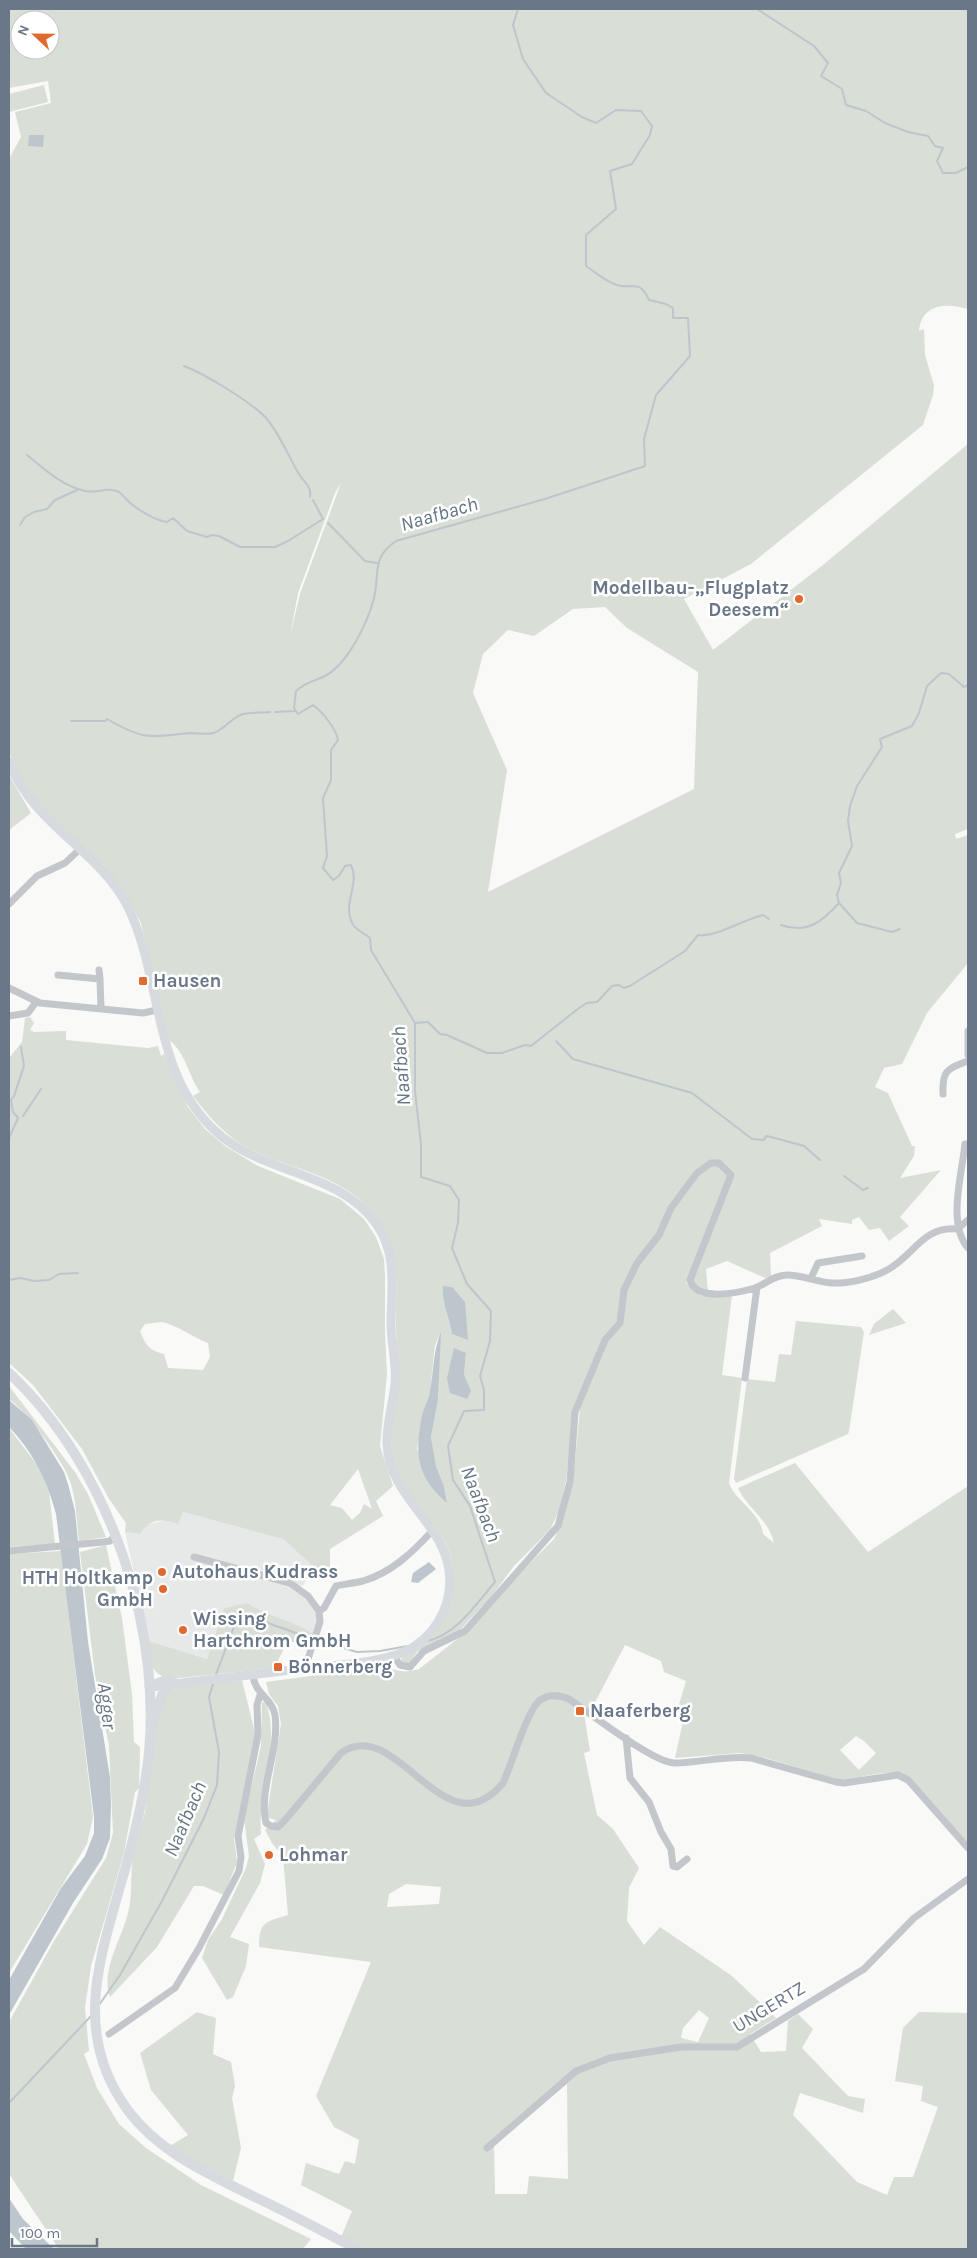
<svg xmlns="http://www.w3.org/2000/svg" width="977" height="2258" font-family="Karla,sans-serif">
	<rect width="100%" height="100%" fill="#f9f9f7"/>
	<path fill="#e7e8e8" d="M183,1512L283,1539L313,1566L303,1586L286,1582L302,1590L319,1611L314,1635L259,1611L247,1603L224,1608L207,1659L149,1641L125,1532L140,1534L146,1525L166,1520Z"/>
	<path fill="#d9ded6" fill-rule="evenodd" d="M9,9H968V309C947,303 922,303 919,331L924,329L925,355L934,385L933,395L923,425L751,564L684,599L713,650L823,565L968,444V829L955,834L956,839L968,835V963L927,1013L902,1064L884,1068L875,1087L888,1093L912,1146H915L914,1156L900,1178L941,1170L900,1217L909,1226L889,1241L880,1228L869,1230L859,1217L852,1220V1224L819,1219L822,1226L770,1253L771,1276L765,1278L727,1261L706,1269L708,1292L689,1282H685L701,1296L732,1295L722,1375L742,1378L729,1483C736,1502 761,1513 763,1534L774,1543C769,1520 747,1508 738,1488L795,1463L868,1552L968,1486V1846L905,1775C886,1768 861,1779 840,1780L766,1758L740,1753L675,1758L685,1712L678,1708L686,1681L664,1672L661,1661L625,1645L593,1706L584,1713L590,1751L584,1753L597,1815L613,1829L639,1868L629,1888L627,1921L644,1945L660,1927L732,1976L776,2018L750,2034L761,2052L786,2051L788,2021L798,2014L813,2029L802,2048L848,2096L865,2099L863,2113L800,2093L793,2115L857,2182L887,2195L894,2177H913L938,2107L921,2101L923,2086L895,2081L903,2028L919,2012L968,2013V2249H363L341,2237L352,2211L301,2185L306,2163L339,2174L345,2161L355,2164L359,2140L334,2127L316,2096L371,1962L259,1947C259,1921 266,1922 288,1915L283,1857L272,1843L265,1830L276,1820L269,1818L267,1814L281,1724L278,1706L269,1694L266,1682L385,1666C398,1672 405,1673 419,1669L469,1630L515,1578L554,1539L561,1524L573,1483L580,1408L574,1406L566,1481L559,1511L550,1530L514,1566L491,1597L456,1634L417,1652L409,1664L401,1663L402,1657C438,1644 456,1606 453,1569C449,1525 400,1501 393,1458C387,1426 396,1395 398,1363C398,1351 396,1338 396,1326C395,1290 402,1254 380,1223C372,1214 364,1202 354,1195C321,1170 276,1165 241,1144C221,1131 207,1114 193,1096L200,1092C188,1075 186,1053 169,1040L141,923L129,901L38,805L22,781L9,753V159L21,137L15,112L51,103L48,81L9,88ZM20,20H50V50H20ZM341,483L300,594L290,636L298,593L335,493ZM605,607L627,628L698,672L694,789L488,892L507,770L473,693L483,654L508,630L534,636L573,609ZM442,1297L467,1339L452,1334L450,1317ZM440,1334L438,1400L431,1437L436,1466L444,1486L447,1502L417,1449L423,1415L430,1391L435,1345ZM454,1349L466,1354L464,1375ZM856,1736L864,1741L876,1753L859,1770L840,1750ZM406,1884L441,1887L439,1904L387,1907L389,1894ZM699,2010L709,2018L698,2042L681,2038L683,2028ZM567,2084L568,2179L529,2176L527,2194H495L494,2145Z
		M44,85L48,102L9,112V94Z
		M9,775L31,813L9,830Z
		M30,1017L34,1023L30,1030L34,1032L66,1031V1040L148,1048L158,1046L161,1056L164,1054L188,1107L205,1129L225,1146L258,1166L340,1199L364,1219L376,1237L384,1259L385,1275V1333L387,1374L380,1446L393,1486L376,1501L383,1516L330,1549V1574L313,1566L283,1539L183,1512L178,1524C162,1518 149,1519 140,1534L125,1532L126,1523L109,1499L82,1449L33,1385L9,1363V1058L22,1042L25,1018ZM162,1322C179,1326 192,1337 208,1343L210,1357L203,1370L168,1368L164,1354C149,1350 146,1346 140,1331L145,1324ZM358,1469L372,1509L364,1504L360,1513L352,1520L342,1508L330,1505Z
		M893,1309L906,1323L869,1335L874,1324Z
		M796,1321L861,1327L864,1332L849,1431L848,1434L736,1483L734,1479L747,1379L775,1382L779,1354L791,1355Z
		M9,1386L75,1472L88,1494L106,1537L79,1541C76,1519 77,1493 66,1472C56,1452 27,1412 9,1399Z
		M9,1428L41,1470L49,1492L55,1544L9,1547Z
		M106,1545L122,1618L132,1694L134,1742L140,1747L139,1788L135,1792L124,1853L91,1966L85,2008L89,2051L84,2054L97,2088L119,2124L146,2148L201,2185L311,2239L303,2249H59L9,2174V2022L54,1941L106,1858L113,1833L109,1746L95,1675L80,1552Z
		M61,1551L93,1817L87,1844L9,1973V1554Z
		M247,1603C269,1618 294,1620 314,1635L309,1645L288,1641L274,1668L179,1678C149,1678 152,1666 149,1641L207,1659L224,1608Z
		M242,1680L256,1737L234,1838L237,1862L224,1895L203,1886H194L157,1947L110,1997C100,1972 122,1938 128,1913C133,1895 130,1875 133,1856C135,1841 141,1827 145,1812C149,1789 152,1705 168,1693C183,1681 223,1682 242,1680Z
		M262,1702L266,1703C281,1742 257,1792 261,1834L254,1839L265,1864L260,1883L230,1937L249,1944L246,1966L233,1997L227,2000L202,1958L208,1940L222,1919L246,1868L249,1856L244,1819L261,1746Z
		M197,2012L216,2018L213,2054L231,2062L235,2086L232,2098L241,2148L233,2181L168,2147L188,2135L151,2090L140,2053Z"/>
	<path fill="#bdc6cc" d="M29,135H44L43,147L28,146Z
		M443,1286L452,1287L465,1302L468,1340L452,1334C450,1317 441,1302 443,1286Z
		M441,1332L438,1400L431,1437L436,1466L444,1486L447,1503C417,1477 414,1454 422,1416C424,1407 429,1399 430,1390C434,1370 433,1351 441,1332Z
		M454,1348L466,1353L464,1375L471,1391L467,1399L450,1393L447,1378Z
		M9,1400L32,1420L64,1472L68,1484L75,1511L88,1642L110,1777L111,1806L110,1838L102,1859L73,1903L9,2015V1980L61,1888L85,1856L94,1833V1817L56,1514C47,1480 33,1452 9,1427Z
		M429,1562L436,1569L418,1583L411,1582L413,1573Z
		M9,2198L23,2219L54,2249H26L9,2231Z"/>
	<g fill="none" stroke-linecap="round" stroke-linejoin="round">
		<path stroke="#bdc6cc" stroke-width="2" d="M757,9L814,46L828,63L821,76L842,89L846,105L866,111L885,123L908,132L928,136L935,146L943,148L937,161L943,173H956L968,167
			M184,366C205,374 251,402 266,418C280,434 288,456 299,474C304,482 312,487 310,497
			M27,455C44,469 62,486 85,491C96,494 108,486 119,492C122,494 124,497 127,500C136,509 154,520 167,522L173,518L187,531L207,537L212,535L219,536L240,547H275L288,541L323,519L313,500
			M328,523L365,561L377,563
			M20,525L25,517L34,512L47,509L55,500L77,490
			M275,712L295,711
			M71,721H105L107,719C145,741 150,737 191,733C199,733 207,735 214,733C225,729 232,717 243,714C251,712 261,713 270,712
			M839,903L857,923L892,932L900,929
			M781,925C807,934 822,922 839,903L837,895L841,883L839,873L852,846L848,821L850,806L857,786L882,747L880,739L912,726L919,713L927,686L941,673L949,674L964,687L968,685
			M415,1023L428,1022L440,1034L447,1035L487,1053H502L525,1045L531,1046L579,1008L587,1003L597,1002L612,986L619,985L624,988L630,986L685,951L698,935C714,938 745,919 763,915L769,919
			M556,1041L573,1059L692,1093L752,1139L764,1140L766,1136L771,1137L804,1146L820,1160
			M23,1116L41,1089
			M9,1138L18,1118L13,1112L11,1100L14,1096L24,1066L21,1047
			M844,1176L863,1190L868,1188
			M9,1280L20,1278L34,1281L49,1280L59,1274L78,1273
			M317,1640L357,1652L380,1651L408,1646
			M427,1641C456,1635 476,1604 495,1582L470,1506L453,1480L448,1446L464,1411L484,1410V1390L480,1376L490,1341L491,1311L467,1284L452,1248L458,1223L459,1200L450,1186L421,1177V1144L415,1091V1023L371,950L370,938C365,934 357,930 354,926C340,905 361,884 351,865L345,866L339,876L333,880L323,868L327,856L323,798L331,780V750L338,740C336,729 323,712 313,705L298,714L294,708L296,691C306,682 312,682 323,677C347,666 368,622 374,598C380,573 371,558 396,541L545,499L645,466L644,439L656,395L690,356L688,318H673V308L666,304L649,300C639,278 633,290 617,285C606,282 595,272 586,266V235L616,209L610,171L632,164L650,135L652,126L641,111L616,110L596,123L582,117L546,93L523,59L513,25L518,9
			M215,1677L237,1619L245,1615L313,1639
			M99,2005L120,1975L162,1901L204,1818L217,1785L219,1752L209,1697L214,1681
			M9,2103L92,2015"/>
		<path stroke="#c3c6cb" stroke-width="7" d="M9,904L37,876L65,863L80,849
			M99,970L100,979
			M58,975L100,979L101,1009
			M9,988L40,1003L143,1013L157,1010
			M9,1016L28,1013L36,1002
			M968,1031V1055
			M943,1094C942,1070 947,1069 968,1061
			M968,1144H965C962,1174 947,1224 968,1248
			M957,1229L968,1220
			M811,1278L818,1263L862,1256
			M745,1378L757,1287
			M9,1551L103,1542L110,1541L116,1535
			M194,1557L290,1583L308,1596L319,1611L320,1622L305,1668
			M319,1611L324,1608L336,1586C345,1584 355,1583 363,1581C391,1573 413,1552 432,1531
			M394,1656L400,1665L410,1667L424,1651L465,1631L558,1526L570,1482L575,1412L605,1340L620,1323L624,1290L637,1263L659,1235L671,1208L697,1173L711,1163H719L731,1175L690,1280C696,1302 738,1293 755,1288C766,1284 774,1275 787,1275C802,1275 817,1282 832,1283C848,1284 873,1278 887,1270C914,1256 922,1226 957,1229
			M253,1676C255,1694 272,1698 275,1715C280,1750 258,1789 266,1823L271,1826L278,1827L286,1819L341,1753C397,1713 444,1854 503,1783C512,1764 526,1713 539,1701C548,1694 559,1695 569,1699C590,1713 652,1762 674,1763C700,1763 725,1755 751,1758L836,1782L844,1783L898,1775L908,1780L968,1848
			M626,1738L630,1778L649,1802L661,1832L671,1849L673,1866L677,1867L687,1859
			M109,2034L175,1988L199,1948L239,1871L241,1857L238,1836L258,1735L257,1705L260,1695
			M487,2148L576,2071L610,2058L681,2047H737L864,1969L914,1918L968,1879"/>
		<path stroke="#d7dbdf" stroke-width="9" d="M9,762C35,827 98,849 128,907C164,981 151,1078 221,1136C267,1174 342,1173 377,1225C398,1256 391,1289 391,1324C391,1344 397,1364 395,1384C393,1404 386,1424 387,1445C390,1497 442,1522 449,1570C453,1600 440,1629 415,1646C386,1666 318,1665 283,1671C249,1675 216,1679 182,1683C170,1685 161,1688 149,1686
			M149,1686L165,1680L177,1683"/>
		<path stroke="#d7dbdf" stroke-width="10" d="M9,1373C111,1468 168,1639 146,1776C140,1815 130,1853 119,1890C97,1967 75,2037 127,2109C159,2153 211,2175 257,2198C291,2214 324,2232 357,2249
			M153,1724L162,1695L171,1685"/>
	</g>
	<g fill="#e16930" stroke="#fff" stroke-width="2">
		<circle cx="799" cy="599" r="5"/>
		<rect x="138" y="976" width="10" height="10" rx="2.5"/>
		<circle cx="162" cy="1572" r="5"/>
		<circle cx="163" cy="1589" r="5"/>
		<circle cx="183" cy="1630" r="5"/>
		<rect x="273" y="1662" width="10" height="10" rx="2.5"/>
		<rect x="575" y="1706" width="10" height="10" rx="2.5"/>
		<circle cx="269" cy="1855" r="5"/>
	</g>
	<g text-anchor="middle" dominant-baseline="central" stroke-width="5" stroke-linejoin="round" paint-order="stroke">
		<g font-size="19" font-weight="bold" fill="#697788" stroke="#fff" text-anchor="start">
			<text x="789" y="588" text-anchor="end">Modellbau-„Flugplatz<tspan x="789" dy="22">Deesem“</tspan></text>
			<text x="153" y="981">Hausen</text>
			<text x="172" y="1572">Autohaus Kudrass</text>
			<text x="153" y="1578" text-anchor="end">HTH Holtkamp<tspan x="153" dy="22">GmbH</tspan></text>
			<text x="193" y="1619">Wissing<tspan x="193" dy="22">Hartchrom GmbH</tspan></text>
			<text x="288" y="1667">Bönnerberg</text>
			<text x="590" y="1711">Naaferberg</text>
			<text x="279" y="1855">Lohmar</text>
		</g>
		<g font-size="19" fill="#697788" stroke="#fff">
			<text transform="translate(769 2007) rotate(-31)">UNGERTZ</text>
		</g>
		<g font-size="20" font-style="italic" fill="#657783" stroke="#fff">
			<text transform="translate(439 514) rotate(-16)">Naafbach</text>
			<text transform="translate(401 1066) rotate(-94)">Naafbach</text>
			<text transform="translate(481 1504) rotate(69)">Naafbach</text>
			<text transform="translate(107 1706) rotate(83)">Agger</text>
			<text transform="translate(185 1819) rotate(-67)">Naafbach</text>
		</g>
	</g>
	<rect width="977" height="2258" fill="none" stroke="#697788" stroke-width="20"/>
	<g transform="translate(35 35) rotate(292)"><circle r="24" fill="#ffffff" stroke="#c3c9cf"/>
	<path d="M0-4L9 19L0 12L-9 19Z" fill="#e16930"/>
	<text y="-8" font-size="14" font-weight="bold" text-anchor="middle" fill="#697788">N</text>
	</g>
	<path d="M12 2238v8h85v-8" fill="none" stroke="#697788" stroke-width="2.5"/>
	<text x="20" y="2238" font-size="15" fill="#697788" stroke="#ffffff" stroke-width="4" paint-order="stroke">100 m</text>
</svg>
